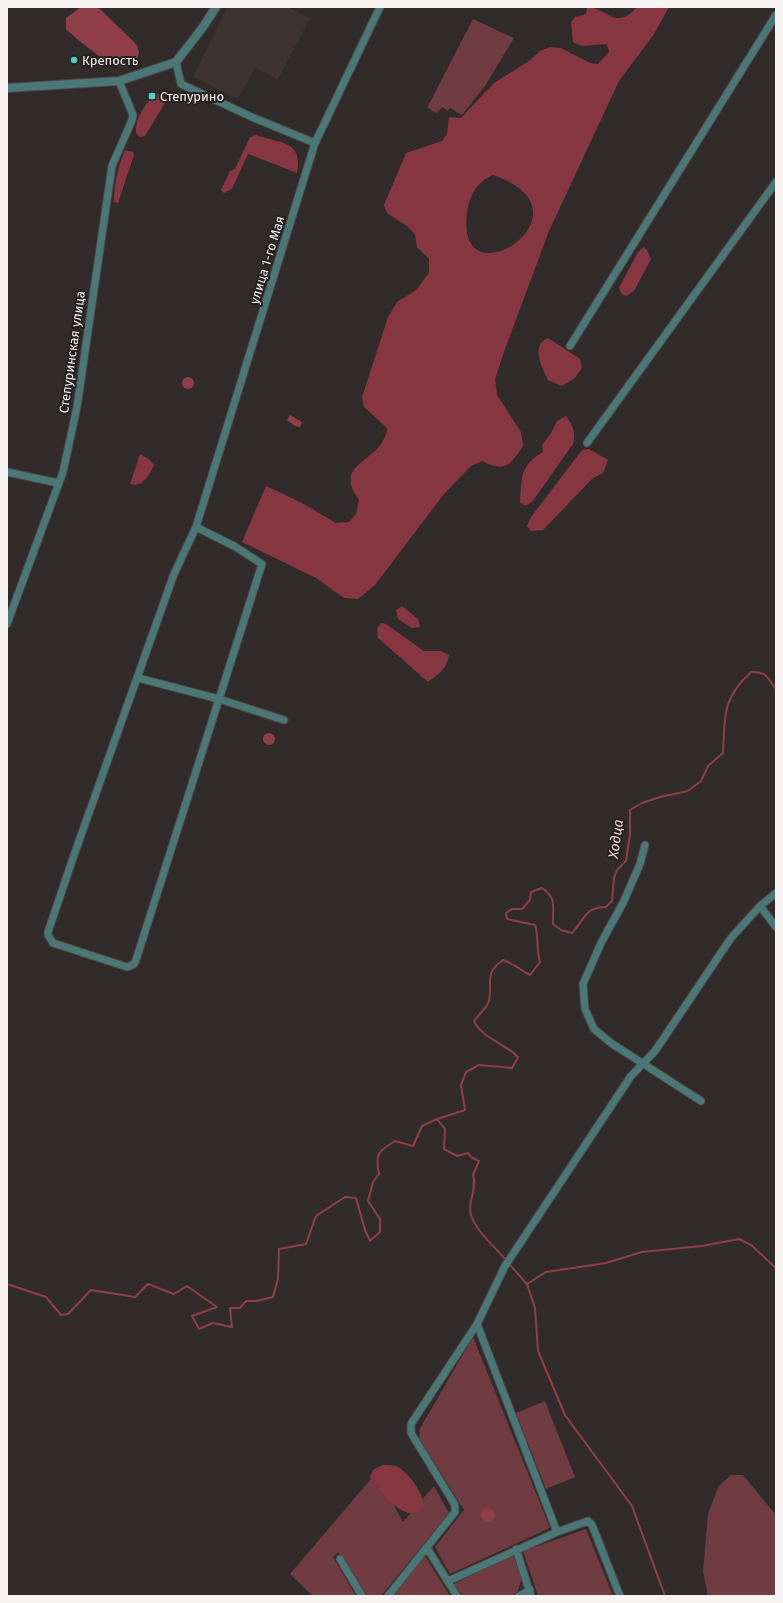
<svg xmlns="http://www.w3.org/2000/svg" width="783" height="1603" font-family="'Fira Sans',sans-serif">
	<rect width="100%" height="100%" fill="#312b2b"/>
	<path fill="#3f3233" d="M227,7H287L310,18L278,79L255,68L238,99L193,77Z"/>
	<path fill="#703c41" d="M473,19L514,38L485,86L462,115L450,108L447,111L442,107L437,113L427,108Z
		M473,1337L550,1528L450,1574L435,1547L464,1510L420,1440L419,1430Z
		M545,1401L575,1477L546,1489L516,1413Z
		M376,1473L403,1522L434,1486L449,1513L381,1596H367L338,1552L333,1557L356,1596H313L290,1574Z
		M731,1475H743L776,1515V1596H708L703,1572L708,1514L718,1487Z
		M586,1529L613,1596H538L523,1551Z
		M513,1554L522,1577L517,1593L512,1596H462L454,1584Z
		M425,1556L450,1596H392Z"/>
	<path fill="#873741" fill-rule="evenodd" d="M587,7C607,7 614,32 637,7H669L654,34L619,81L549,231L505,349L495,379L497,395L521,432L523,446C509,467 505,472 482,461L471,466L444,494L375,585L358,599L344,598L316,578L242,542L266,486L302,503L336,523L349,522L356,514L359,500C330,461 384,463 387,428L364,407L362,397L388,317L397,302L416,290L429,273V259L417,247L415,234L407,226L387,213L384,205L406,153L442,141L447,134L449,117L461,118L494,83L529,61L540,51L550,47L561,48L590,63L598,64L609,52L607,44L582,46L573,42L571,22L575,17L586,14ZM493,175C601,211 455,307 467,213C470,194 476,183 493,175Z
		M157,93L162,97L165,103L145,136L140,137L136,133C135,118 146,102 157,93Z
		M256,135C279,144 303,139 297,173L248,154L232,189L224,193L221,190L230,171L235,169L250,137Z
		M125,150L133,152L134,155L118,203L114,202C114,184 118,166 125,150Z
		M644,247L647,250L651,259L634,291L626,296L622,294L619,288L638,252Z
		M548,338L580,359L582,368L575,378L562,386L548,380C542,367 530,346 548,338Z
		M566,416C573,426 576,432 573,444L532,502L526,506L520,503C522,478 519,466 543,452L542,445L551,433L557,421Z
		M589,449L608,460L603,473L592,479L543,530L531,531L527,526L531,517L582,450Z
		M140,454L149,459L154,465C150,475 142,488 130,484Z
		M402,606L418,619L420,627L412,628L398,619L396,610Z
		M381,623L386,624L424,651H441L449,655C446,670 440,673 428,682L378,638L377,629Z
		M383,1465C387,1465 393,1465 396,1466C409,1473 422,1491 424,1505L416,1514C396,1514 381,1492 370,1477L373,1470Z"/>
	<path fill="#903f49" d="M81,7H96L101,10L137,45L139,53C137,59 135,65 128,67C114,71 76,39 66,29V18Z
		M182 383a6 6 0 1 1 12 0a6 6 0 1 1-12 0Z
		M290,415L302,422L300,427L295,426L287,420Z
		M263 739a6 6 0 1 1 12 0a6 6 0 1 1-12 0Z
		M481 1515a7 7 0 1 1 14 0a7 7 0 1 1-14 0Z"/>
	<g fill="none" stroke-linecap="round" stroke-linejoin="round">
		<path stroke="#903f49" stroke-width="2" d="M437,1119L445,1129L444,1149L457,1156L468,1153L471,1157L479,1161L473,1175C477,1187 470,1197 470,1209C470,1226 495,1247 506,1260
			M510,1265L527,1284L535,1308L538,1351L565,1415L632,1506L665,1596
			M7,1284L46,1297L61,1315L68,1314L91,1290L135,1297L148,1284L174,1294L187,1286L217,1307L192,1316L199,1329L213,1323L232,1327L230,1308H240L246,1301H256L273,1297L278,1279L279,1249L306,1244L316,1216L345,1197L356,1198L365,1230L370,1241L380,1232V1219L368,1201L373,1182L379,1174C375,1154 378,1151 395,1141L413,1146L422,1126L437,1119L465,1110L461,1085L466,1072L479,1065L512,1068L518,1057C504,1043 482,1038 474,1021C478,1015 485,1010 488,1003C495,987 481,975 503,960C513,963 520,970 530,975L540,962C536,950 539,937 535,925L507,919L506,913L512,909H522L530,900L531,892L542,888C558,899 552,907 553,924L561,930L572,933C585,920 584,907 606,907L612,901L614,878L617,870L626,861L630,834V810L642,803L660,797L688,791L701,781L708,766L723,753C725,715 722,699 751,672C767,671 767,678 776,689
			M527,1284L546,1272L606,1263L642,1252L702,1246L739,1239L751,1245L776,1268"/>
		<defs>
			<path id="minor" d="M176,62L181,84L254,118L315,143
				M570,346L776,15
				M587,443L776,182
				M7,472L58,483
				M196,527L234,546L262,564L136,960L134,964L127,967L53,943L48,935V932L73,858L174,574L196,527L315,143L380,7
				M7,624L63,472L77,407L112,166L132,120L133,115L119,81
				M138,678L219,699L284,720
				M645,845L640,864L624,901L601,943L583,984L585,1009L594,1029L611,1043L701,1101
				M776,893L760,906L776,927
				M557,1532L588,1521L592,1525L620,1596
				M427,1548L457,1596
				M516,1549L531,1596
				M340,1559L362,1596
				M448,1581L557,1532L477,1324
				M388,1596L455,1512V1505L411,1433V1424L477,1324L505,1266L631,1076L655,1051L731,938L760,906
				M519,1596L530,1590"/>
			<path id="tertiary" d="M7,88L119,81L176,62L203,27L216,7"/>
		</defs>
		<use href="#minor" stroke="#4d4747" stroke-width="9"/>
		<use href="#tertiary" stroke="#4d4747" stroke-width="10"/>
		<use href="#minor" stroke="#4b7777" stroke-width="7"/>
		<use href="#tertiary" stroke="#4b7777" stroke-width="8"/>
	</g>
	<g fill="#52cdcc" stroke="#272121" stroke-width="1.5">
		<circle cx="74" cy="60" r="4"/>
		<rect x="148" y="92" width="8" height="8" rx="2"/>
	</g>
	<g text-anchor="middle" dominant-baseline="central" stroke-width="4" stroke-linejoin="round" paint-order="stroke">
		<g font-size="13" fill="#f7f3f3" stroke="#272121" text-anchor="start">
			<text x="82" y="60">Крепость</text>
			<text x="160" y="96">Степурино</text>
		</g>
		<g font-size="13" fill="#f7f3f3" stroke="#272121">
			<text transform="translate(267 260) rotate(-73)">улица 1-го Мая</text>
			<text transform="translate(72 352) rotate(-82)">Степуринская улица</text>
		</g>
		<g font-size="14" font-style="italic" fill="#efd6d7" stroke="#272121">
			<text transform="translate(616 839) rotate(-82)">Ходца</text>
		</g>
	</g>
	<rect width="783" height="1603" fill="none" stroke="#f7f3f3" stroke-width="16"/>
</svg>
